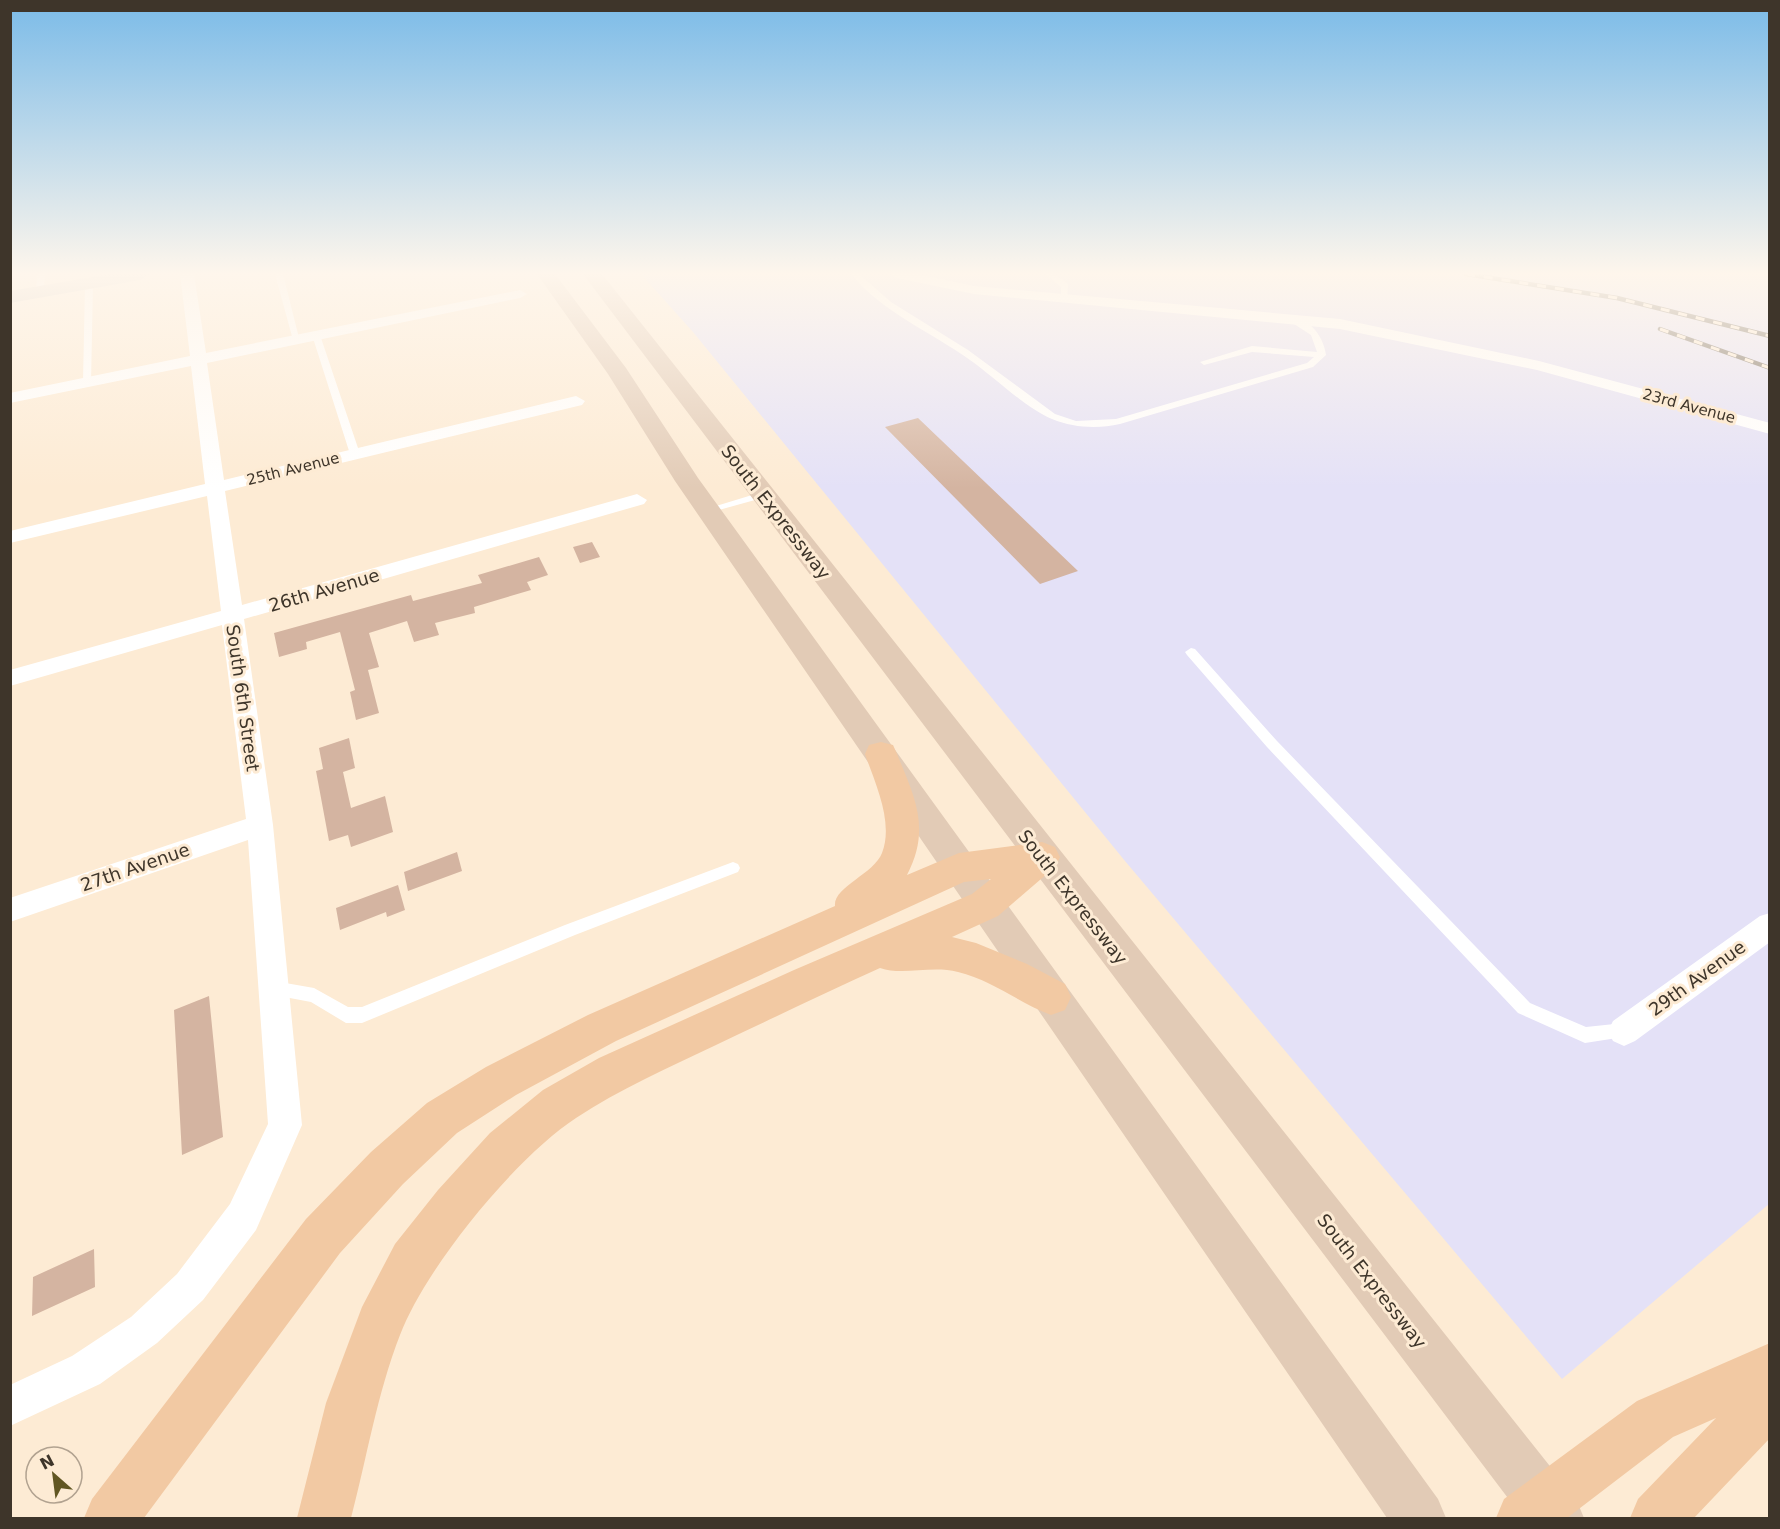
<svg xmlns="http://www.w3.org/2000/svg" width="1780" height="1529" font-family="'DejaVu Sans',sans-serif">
	<rect width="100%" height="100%" fill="#fdebd4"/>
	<path fill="#e4e1f7" d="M641,274H1769V1204L1562,1379L1125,861L693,332Z"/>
	<path fill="#d4b4a1" d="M918,418L1078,571L1040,584L885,427Z
		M592,542L600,557L580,563L573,547Z
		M539,557L548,575L527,582L531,590L474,607L475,613L435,623L439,635L414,642L407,621L369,633L379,667L368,670L379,713L356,720L350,692L355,690L340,632L306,642L307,649L279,657L274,633L411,595L413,601L482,583L478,575Z
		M349,738L355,768L343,772L351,808L385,796L393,832L351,847L348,835L329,841L316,771L323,769L319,748Z
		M457,852L462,871L408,891L404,872Z
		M398,885L405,910L387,917L386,912L340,930L336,908Z
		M209,996L223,1137L182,1155L174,1010Z
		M94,1249L95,1287L32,1316L33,1277Z"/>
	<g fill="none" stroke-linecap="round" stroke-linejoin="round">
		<path fill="#fff" fill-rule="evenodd" d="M37,274H45L44,291L40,293L36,291Z
			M275,274H283L300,342L293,340Z
			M851,274H859L891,302L968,350L1055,414L1076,421L1116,419L1307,363L1314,357L1252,352L1204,365L1200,362L1252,346L1317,352L1311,335L1291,322V318C1310,317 1324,338 1326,355L1313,367L1120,424C1098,429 1074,428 1052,419C1028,410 993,376 970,360C931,332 882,312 851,274Z
			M1046,274H1054L1068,284L1067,301H1061V287Z
			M89,281L93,283L91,383L87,386L83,383L85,283Z
			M313,333L320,335L360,454L358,456L350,454L312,335Z
			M762,492L766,493V497L708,513L703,510Z
			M1191,648L1195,649L1277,741L1530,1003L1586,1027L1624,1023L1630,1026L1632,1031L1630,1036L1585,1043L1518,1013L1267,747L1187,655L1185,652Z
			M733,862L738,864L740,868L738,872L575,935L362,1023H346L311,1002L274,995L268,993L266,988L268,983L274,981L314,988L348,1007H362L565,925Z"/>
		<path fill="#fff" fill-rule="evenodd" d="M180,274H194L206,353L520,290L527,294L520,298L207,363L224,480L576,396L585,401L582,405L225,491L242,605L630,496L637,494L647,500L644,504L244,619L273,825L302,1125L256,1230L203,1300L157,1343L100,1384L10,1426V1385L72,1356L131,1317L177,1274L230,1204L268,1124L248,840L10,922V898L246,819L222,625L10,686V670L221,611L207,496L10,543V531L205,484L191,366L10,403V393L190,356Z
			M890,274H917L974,286L1340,319L1539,361L1770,423V434L1537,370L1340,329L974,294L897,278Z
			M1770,913V942L1635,1041L1624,1046L1613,1041L1608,1031L1613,1021L1760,916Z"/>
		<path fill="#dbcfc3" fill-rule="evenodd" d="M110,274H149L140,280L10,303V291Z"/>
		<path fill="#e2cbb6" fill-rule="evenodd" d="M537,274H555L626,368L698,478L1438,1499L1446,1518H1387L675,481L608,374Z
			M583,274H602L1576,1499L1584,1518H1523Z"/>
		<path fill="#f2c9a3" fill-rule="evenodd" d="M881,742L893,745L897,754C915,798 931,829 907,875L959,853L1042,842L1055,847L1060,857L1055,867L998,916L952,937L976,943L1027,964L1065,984L1071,997L1065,1010L1051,1015C1019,1003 992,980 958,972C931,965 903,976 880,968C825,993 771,1019 716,1045C668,1068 620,1089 576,1118C515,1158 426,1267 400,1335C377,1394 367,1457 351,1518H297L326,1403L362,1307L395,1244L438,1190L490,1133L543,1090L599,1058L794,970L972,894L991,879L964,882L616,1041L516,1095L457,1133L403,1184L340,1253L144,1518H84L92,1499L306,1219L371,1152L427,1103L486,1067L588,1015L835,906C833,887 874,874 882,853C894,822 875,783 865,754L869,745Z
			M1770,1343V1438L1694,1518H1630L1638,1499L1716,1418L1673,1437L1567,1518H1496L1504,1499L1637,1401Z"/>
		<defs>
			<path id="rail" d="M1466,274L1617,298L1770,336
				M1660,329L1770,368"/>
		</defs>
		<use href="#rail" stroke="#766a5c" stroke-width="4.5"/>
		<use href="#rail" stroke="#fdebd4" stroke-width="3" stroke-dasharray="9" stroke-linecap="butt"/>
	</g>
	<linearGradient id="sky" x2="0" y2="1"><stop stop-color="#7bbbe8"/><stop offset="0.56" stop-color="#fef6ec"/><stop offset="1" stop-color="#fef6ec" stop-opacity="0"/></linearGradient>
	<rect width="1780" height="488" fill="url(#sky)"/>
	<g text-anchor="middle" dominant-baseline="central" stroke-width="6" stroke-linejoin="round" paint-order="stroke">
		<g font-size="15" fill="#3e352a" stroke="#fdebd4">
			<text transform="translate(1689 406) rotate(15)">23rd Avenue</text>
			<text transform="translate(293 469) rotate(-14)">25th Avenue</text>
		</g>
		<g font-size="18" fill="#3e352a" stroke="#fdebd4">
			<text transform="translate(776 512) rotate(52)">South Expressway</text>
			<text transform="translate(324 590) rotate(-16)">26th Avenue</text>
			<text transform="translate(243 698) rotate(82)">South 6th Street</text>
			<text transform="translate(135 867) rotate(-19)">27th Avenue</text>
			<text transform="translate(1073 897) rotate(52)">South Expressway</text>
			<text transform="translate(1697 978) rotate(-36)">29th Avenue</text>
			<text transform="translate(1372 1281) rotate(52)">South Expressway</text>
		</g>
	</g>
	<rect width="1780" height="1529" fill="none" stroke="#3e352a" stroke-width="24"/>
	<g transform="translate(54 1475) rotate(332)"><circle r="28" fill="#fdebd4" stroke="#b1a290" stroke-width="1.5"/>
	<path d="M0-4.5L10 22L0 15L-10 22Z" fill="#615622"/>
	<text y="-9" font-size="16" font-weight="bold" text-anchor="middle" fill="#3e352a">N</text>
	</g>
</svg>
